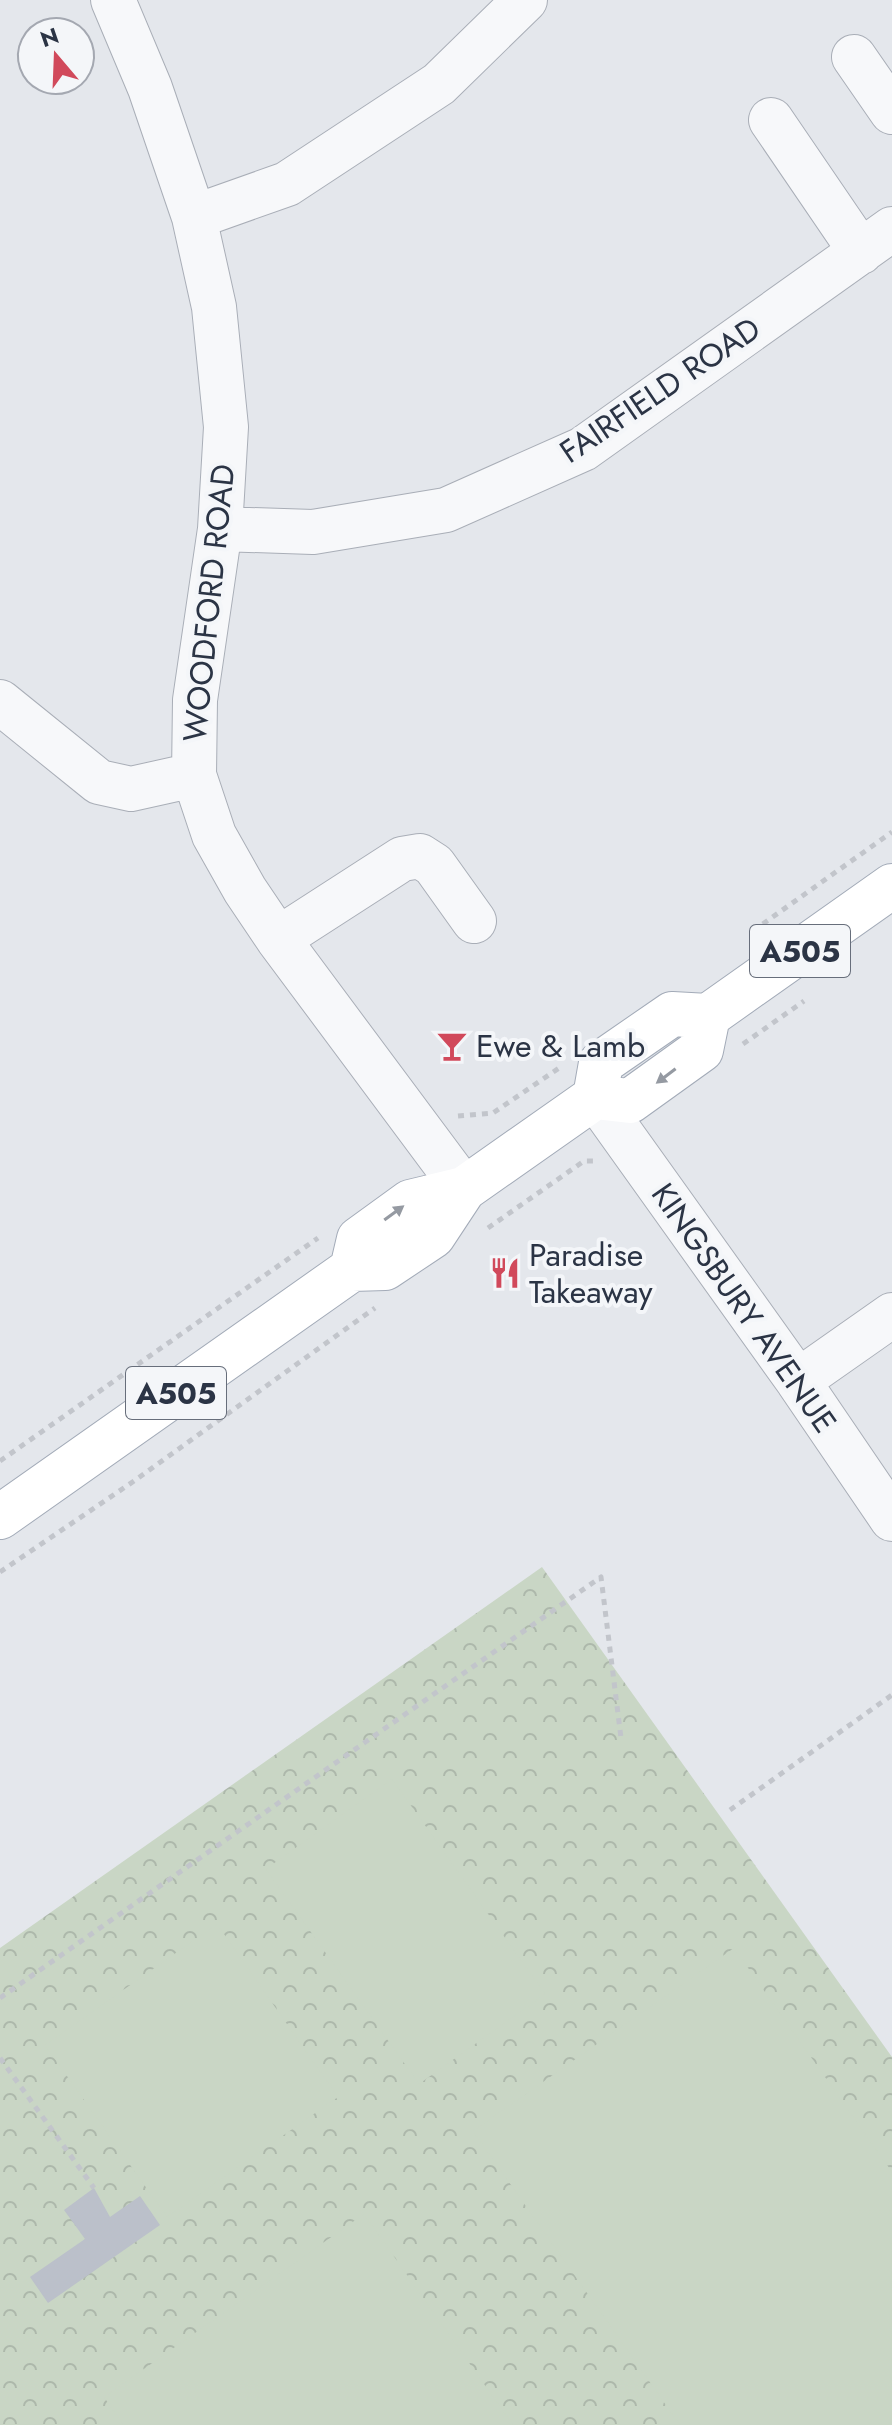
<svg xmlns="http://www.w3.org/2000/svg" width="892" height="2425" font-family="Jost,sans-serif">
	<defs>
		<pattern id="park-crowns" width="20" height="18" patternUnits="userSpaceOnUse" patternTransform="scale(2)"><rect width="20" height="18" fill="#c9d6c5"/><path d="M2 6a3 3 0 1 1 6 0M12 15a3 3 0 1 1 6 0" fill="none" stroke="#adb8ab"/></pattern>
	</defs>
	<rect width="100%" height="100%" fill="#e4e7ec"/>
	<path fill="url(#park-crowns)" d="M542,1567L892,2057V2425H0V1948Z"/>
	<path fill="#c9d6c5" d="M392,1779L545,1994L419,2084L266,1869Z
		M217,1924L338,2097L167,2217L45,2045Z
		M734,1948L892,2172V2425H680L473,2131Z
		M364,2214L513,2425H123L104,2397Z"/>
	<path fill="#bbc0ca" d="M94,2188L110,2217L140,2196L160,2225L48,2303L30,2277L85,2239L64,2210Z"/>
	<g fill="none" stroke-linecap="round" stroke-linejoin="round">
		<defs>
			<path id="minor" d="M113,0L150,88L194,217L214,307L226,427L220,529L195,700L194,775L214,835L245,890L278,939L464,1189
				M854,57L892,112
				M771,120L861,252
				M194,217L287,184L439,84L525,0
				M220,529L313,532L446,510L583,449L892,229
				M0,702L99,782L131,789L194,775
				M278,939L402,859L420,856L434,865L474,921
				M595,1097L798,1381L892,1519
				M798,1381L892,1315"/>
			<path id="major" d="M595,1097L601,1063L672,1014L708,1016L892,886
				M352,1269L359,1239L410,1202L464,1189L595,1097L630,1101L701,1050L708,1016
				M0,1517L352,1269L385,1268L433,1236L464,1189"/>
		</defs>
		<use href="#minor" stroke="#a9aeb7" stroke-width="46"/>
		<use href="#major" stroke="#a3abb8" stroke-width="46"/>
		<path stroke="#c2c5cb" stroke-width="5" stroke-dasharray="6 6" stroke-linecap="butt" d="M753,931L892,832
			M743,1044L804,1001
			M458,1116L493,1113L562,1066
			M488,1228L584,1161H593
			M0,1461L318,1238
			M0,1572L134,1481L375,1308
			M730,1810L892,1695
			M0,1998L601,1577L621,1738
			M0,2058L94,2188"/>
		<use href="#minor" stroke="#f7f8fa" stroke-width="44"/>
		<use href="#major" stroke="#fff" stroke-width="44"/>
	</g>
	<defs><path id="oneway-solid" d="M-6-.8H1V-3.2L6.5 0L1 3.2V.8H-6Z" transform="scale(2)"/></defs>
	<g fill="#959aa2">
		<use href="#oneway-solid" transform="translate(666 1076) rotate(143)"/>
		<use href="#oneway-solid" transform="translate(394 1213) rotate(-36)"/>
	</g>
	<defs>
		<symbol id="bar-bare" viewBox="-9 -9 18 18"><path d="M-6-5H6L.8 .8V4.5H3.5V6h-7V4.5H-.8V.8Z" fill="#d1495b" stroke="#f4f6f9" stroke-width="2.5" paint-order="stroke"/></symbol>
		<symbol id="restaurant-bare" viewBox="-9 -9 18 18"><path d="M-5-6h1v4h1v-4h1v4h1v-4h1v5L-1.5 .5V6h-2V.5L-5-1ZM5-6V6H3V1.5H1.5Q1.5-4 5-6Z" fill="#d1495b" stroke="#f4f6f9" stroke-width="2.5" paint-order="stroke"/></symbol>
	</defs>
	<g fill-rule="evenodd">
		<use href="#bar-bare" x="430" y="1024" width="44" height="44"/>
		<use href="#restaurant-bare" x="483" y="1251" width="44" height="44"/>
	</g>
	<g text-anchor="middle" dominant-baseline="central" stroke-width="8" stroke-linejoin="round" paint-order="stroke">
		<g fill="#f4f6f9" stroke="#676e7b" stroke-width="2">
			<rect x="750" y="925" width="100" height="52" rx="6"/>
			<rect x="126" y="1367" width="100" height="52" rx="6"/>
		</g>
		<g font-size="30" font-weight="bold" fill="#2b3445">
			<text x="800" y="951">A505</text>
			<text x="176" y="1393">A505</text>
		</g>
		<g font-size="32" fill="#2b3445" stroke="#f4f6f9">
			<text transform="translate(660 390) rotate(-34)">FAIRFIELD ROAD</text>
			<text transform="translate(209 603) rotate(-84)">WOODFORD ROAD</text>
			<text transform="translate(744 1308) rotate(55)">KINGSBURY AVENUE</text>
		</g>
		<g font-size="32" fill="#2b3445" stroke="#f4f6f9" text-anchor="start">
			<text x="476" y="1046">Ewe &amp; Lamb</text>
			<text x="529" y="1255">Paradise<tspan x="529" dy="37">Takeaway</tspan></text>
		</g>
	</g>
	<g transform="translate(56 56) rotate(341)"><circle r="38" fill="#f4f6f9" stroke="#a4a8b1" stroke-width="2"/>
	<path d="M0-6L14 30L0 20L-14 30Z" fill="#d1495b"/>
	<text y="-12" font-size="22" font-weight="bold" text-anchor="middle" fill="#2b3445">N</text>
	</g>
</svg>
